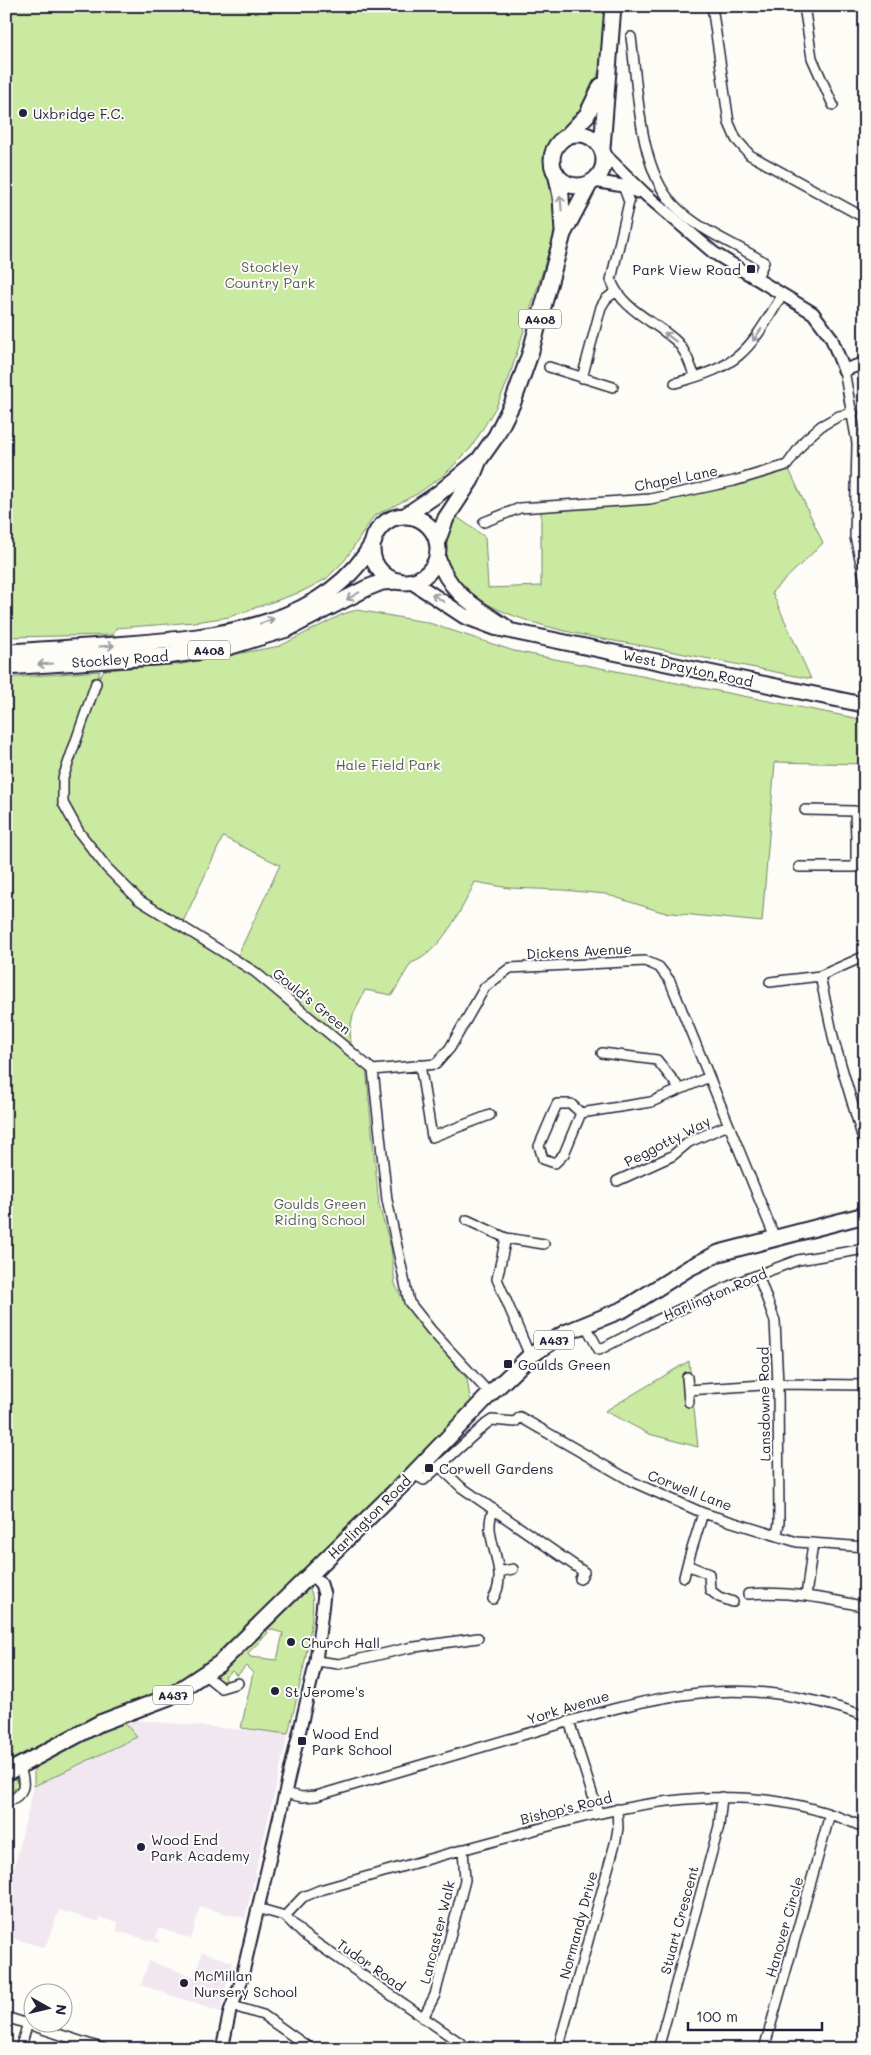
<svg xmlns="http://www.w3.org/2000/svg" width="871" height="2055" font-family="Mali,sans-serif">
	<rect width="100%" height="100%" fill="#fdfcf7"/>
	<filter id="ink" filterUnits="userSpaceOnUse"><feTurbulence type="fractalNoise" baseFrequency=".02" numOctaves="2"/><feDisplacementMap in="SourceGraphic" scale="10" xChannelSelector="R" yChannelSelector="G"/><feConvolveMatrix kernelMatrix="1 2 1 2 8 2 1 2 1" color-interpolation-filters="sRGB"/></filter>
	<g filter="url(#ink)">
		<path fill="#f1e7f1" d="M135,1720L288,1734L245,1918L200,1907L191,1939L159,1928L156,1938L160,1939L159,1943L117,1931L118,1922L100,1918L99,1922L59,1910L45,1948L6,1936V1901L34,1786L137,1737L127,1724Z
			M202,1952L232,1962L220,2012L141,1985L149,1961L195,1977Z"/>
		<path fill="#cae9a1" stroke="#76866e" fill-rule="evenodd" d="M6,6H606L600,68L591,93L572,120L556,133L545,159L556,222L552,241L508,381L496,407L471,448L444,475L417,494L374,516L345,560L326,579L301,592L229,617L195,622L116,628L113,635L6,637Z
			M787,465L823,543L772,592L811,679C759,669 706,658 654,648C598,637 397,615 457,517L485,537L488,588L541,586V507L650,499Z
			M357,610L426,622L514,651L865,720V764L775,762L762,922L662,912L605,894L563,890L509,888L475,882C463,907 440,954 411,963L392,995L365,990L353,1015L350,1029L351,1043L366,1067L379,1205L391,1248L395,1284L407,1308L467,1379L470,1398L477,1407L205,1675L6,1768V678L100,671L97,680L104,670L182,664L280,646L343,614ZM223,837L280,865L236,959L181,926Z
			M689,1361L698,1447L649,1434L605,1411Z
			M309,1589C323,1598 293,1713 288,1734L241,1728L253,1673L246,1666L237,1676L232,1671L225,1677L227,1681L225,1682L217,1679L216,1672ZM266,1628L283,1633L277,1660L250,1657L248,1653L268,1633Z
			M123,1721L137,1737L34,1786V1764L82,1736Z
			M14,1773L19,1786L6,1794V1777Z"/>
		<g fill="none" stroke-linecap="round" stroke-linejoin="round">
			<defs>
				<path id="minor" d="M712,6L729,123L736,139L750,155L865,218
					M804,6L812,58L833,105
					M631,37C638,87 638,168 674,205C699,231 734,243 764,262L757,278
					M623,186L629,202L611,280C622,310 653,320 675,340C686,350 690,365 695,377
					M549,367L613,387
					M844,370L857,443L855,537L865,581
					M582,378L601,307L606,299L615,292
					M675,383C743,365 748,351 783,294
					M484,522L520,508L650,499L734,481L787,465L805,440L821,426L839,416L853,413
					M96,683L63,778V803L79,832L107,868L139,900L255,972L373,1070L387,1200L409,1302L431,1330L490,1394
					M805,810L855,811L856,839
					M799,867H856V839L865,838
					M865,956L820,976L834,1041L865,1146
					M770,982L820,976
					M602,1053L657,1060L680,1089
					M420,1065L432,1137L490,1115
					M373,1070L436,1064L450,1048L485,987L510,968L645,961L659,967L670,981L775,1238
					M581,1113L564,1154L555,1163L543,1159L539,1146L557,1104H571L581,1113L651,1102L709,1077
					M617,1181L672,1156L689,1142L728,1125
					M467,1220L506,1238L497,1279L530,1356
					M506,1238L544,1244
					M758,1275L775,1321L778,1384L779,1523L777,1534
					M585,1324L599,1350L651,1323L736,1283L798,1260L865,1249
					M687,1377L689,1402
					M688,1390L778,1384L865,1385
					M440,1467L461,1487L584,1572L580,1579
					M413,1474L424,1480L486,1424L492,1420L515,1422L520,1417L633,1482L703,1513L797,1542L865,1547
					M703,1513L687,1565L709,1574L710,1590L719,1597L733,1602
					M499,1572L513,1569
					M684,1577L687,1565
					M748,1594C787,1591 827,1598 865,1607
					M806,1596L813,1543
					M493,1599C512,1569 479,1536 494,1509
					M316,1661L339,1664L408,1648L478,1638
					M205,1675L221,1688L238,1683
					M569,1721L598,1812
					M284,1793L302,1797L316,1796C386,1776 456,1754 526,1734C651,1697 735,1669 865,1716
					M6,1803C25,1794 27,1785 19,1766
					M257,1908L285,1916L303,1934L469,2049
					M285,1916L303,1897L320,1890C381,1873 441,1855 502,1839C622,1805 746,1771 865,1828
					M233,2006L263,2015L311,2049
					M6,2017L104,2049
					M423,2018L435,1995L465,1880L463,1849
					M20,2049L28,2023
					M558,2049L616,1840L618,1828L617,1809
					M658,2049L719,1826L722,1797
					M764,2049L830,1814
					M864,2049L865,2046"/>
				<path id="tertiary" d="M603,153L646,195L714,253L813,313L831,337L844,370L865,363
					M594,181L623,186L637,192
					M222,2049L230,2011L240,1985L316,1661L324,1594L321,1584L311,1574"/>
				<path id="secondary" d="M437,556C450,595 474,605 506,627
					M411,581L464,616L496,628L865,705"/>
				<path id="primary" d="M552 160a26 26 0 1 1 52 0a26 26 0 1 1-52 0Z
					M566,137L587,115L601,86
					M602,148L613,6
					M556,173L561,196L563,232
					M405,516L439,493L479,460
					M372 549a33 33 0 1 1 66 0a33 33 0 1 1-66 0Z
					M437,542L446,518L471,480L479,460L496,436L513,402L530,354L563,234L590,183
					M6,652C47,650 88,647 128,644C216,637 327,627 374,541
					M6,667L167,656L228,647L287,629L367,588L382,582L399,581
					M6,1773L100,1723L169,1697L219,1664L413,1474L490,1394L530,1356L565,1333L624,1309L689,1268L719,1253L865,1215"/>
			</defs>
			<use href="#minor" stroke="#22223b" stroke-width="12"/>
			<use href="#tertiary" stroke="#22223b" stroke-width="15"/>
			<use href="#secondary" stroke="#22223b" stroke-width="18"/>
			<use href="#primary" stroke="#22223b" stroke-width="19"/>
			<use href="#minor" stroke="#fdfcf7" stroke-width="9"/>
			<use href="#tertiary" stroke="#fdfcf7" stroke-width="11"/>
			<use href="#secondary" stroke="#fdfcf7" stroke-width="14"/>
			<use href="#primary" stroke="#fdfcf7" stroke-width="15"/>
		</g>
		<defs><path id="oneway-shaft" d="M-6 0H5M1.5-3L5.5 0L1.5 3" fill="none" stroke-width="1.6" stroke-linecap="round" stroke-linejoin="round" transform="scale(1.25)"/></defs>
		<g stroke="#9a9aa2">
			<use href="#oneway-shaft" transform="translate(561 203) rotate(-95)"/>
			<use href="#oneway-shaft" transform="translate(757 335) rotate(125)"/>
			<use href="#oneway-shaft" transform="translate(670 337) rotate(-142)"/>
			<use href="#oneway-shaft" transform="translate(353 596) rotate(150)"/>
			<use href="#oneway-shaft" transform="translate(438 598) rotate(-146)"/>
			<use href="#oneway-shaft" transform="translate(267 621) rotate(-20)"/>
			<use href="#oneway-shaft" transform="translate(107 646) rotate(-4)"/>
			<use href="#oneway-shaft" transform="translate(45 664) rotate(176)"/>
		</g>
	</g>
	<g fill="#22223b" stroke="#fdfcf7" stroke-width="2">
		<circle cx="23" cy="113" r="5"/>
		<rect x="746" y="264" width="10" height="10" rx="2.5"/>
		<rect x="503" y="1359" width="10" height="10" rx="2.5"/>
		<rect x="424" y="1463" width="10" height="10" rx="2.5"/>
		<circle cx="291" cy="1642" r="5"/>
		<circle cx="275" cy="1691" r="5"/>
		<rect x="297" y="1736" width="10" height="10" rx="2.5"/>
		<circle cx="141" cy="1847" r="5"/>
		<circle cx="184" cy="1983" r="5"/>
	</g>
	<g text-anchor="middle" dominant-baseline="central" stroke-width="4" stroke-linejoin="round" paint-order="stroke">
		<g fill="#fdfcf7" stroke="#646373" stroke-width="1">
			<rect x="519" y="309.5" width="42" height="19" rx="4"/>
			<rect x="188" y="640.5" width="42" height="19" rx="4"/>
			<rect x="534" y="1330.5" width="40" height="19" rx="4"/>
			<rect x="153" y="1685.5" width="40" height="19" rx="4"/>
		</g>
		<g font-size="12" font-weight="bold" fill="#22223b">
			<text x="540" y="319">A408</text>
			<text x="209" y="650">A408</text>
			<text x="554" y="1340">A437</text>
			<text x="173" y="1695">A437</text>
		</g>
		<g font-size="14" fill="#22223b" stroke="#fdfcf7" text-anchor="start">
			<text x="33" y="113">Uxbridge F.C.</text>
			<text x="741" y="269" text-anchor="end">Park View Road</text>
			<text x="518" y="1364">Goulds Green</text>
			<text x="439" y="1468">Corwell Gardens</text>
			<text x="301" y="1642">Church Hall</text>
			<text x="285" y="1691">St Jerome's</text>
			<text x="312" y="1733">Wood End<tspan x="312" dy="16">Park School</tspan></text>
			<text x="151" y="1839">Wood End<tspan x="151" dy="16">Park Academy</tspan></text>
			<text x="194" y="1975">McMillan<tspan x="194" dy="16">Nursery School</tspan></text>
		</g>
		<g font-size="14" fill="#545e5a" stroke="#fdfcf7">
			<text x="270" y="266">Stockley<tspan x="270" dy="16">Country Park</tspan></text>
			<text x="388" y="764">Hale Field Park</text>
			<text x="320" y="1203">Goulds Green<tspan x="320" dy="16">Riding School</tspan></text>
		</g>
		<g font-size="14" fill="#22223b" stroke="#fdfcf7">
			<text transform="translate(676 478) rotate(-11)">Chapel Lane</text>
			<text transform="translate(120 659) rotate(-4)">Stockley Road</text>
			<text transform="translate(688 668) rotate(12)">West Drayton Road</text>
			<text transform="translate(579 951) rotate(-3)">Dickens Avenue</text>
			<text transform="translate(312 1001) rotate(39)">Gould's Green</text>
			<text transform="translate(667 1141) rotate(-27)">Peggotty Way</text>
			<text transform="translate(715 1294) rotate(-23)">Harlington Road</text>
			<text transform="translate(764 1404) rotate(-91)">Lansdowne Road</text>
			<text transform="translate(690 1490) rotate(21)">Corwell Lane</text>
			<text transform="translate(369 1517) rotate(-45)">Harlington Road</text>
			<text transform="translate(568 1707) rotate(-17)">York Avenue</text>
			<text transform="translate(566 1808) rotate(-14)">Bishop's Road</text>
			<text transform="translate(679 1920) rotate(-75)">Stuart Crescent</text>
			<text transform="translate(578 1925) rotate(-75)">Normandy Drive</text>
			<text transform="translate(784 1927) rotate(-74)">Hanover Circle</text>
			<text transform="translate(437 1932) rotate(-76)">Lancaster Walk</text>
			<text transform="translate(371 1965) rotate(35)">Tudor Road</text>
		</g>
	</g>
	<rect width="871" height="2055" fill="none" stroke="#fdfcf7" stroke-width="25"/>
	<rect x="12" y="12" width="846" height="2030" fill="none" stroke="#22223b" stroke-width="2" filter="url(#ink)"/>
	<g transform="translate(48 2008) rotate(98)"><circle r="24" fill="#fdfcf7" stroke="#a5a5ac"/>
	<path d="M0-4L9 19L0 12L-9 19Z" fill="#22223b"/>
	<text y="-8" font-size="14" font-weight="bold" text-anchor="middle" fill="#22223b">N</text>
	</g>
	<path d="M688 2022v8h134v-8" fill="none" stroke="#22223b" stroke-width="2.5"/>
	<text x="696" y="2022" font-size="15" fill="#22223b" stroke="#fdfcf7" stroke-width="4" paint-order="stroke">100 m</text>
</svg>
